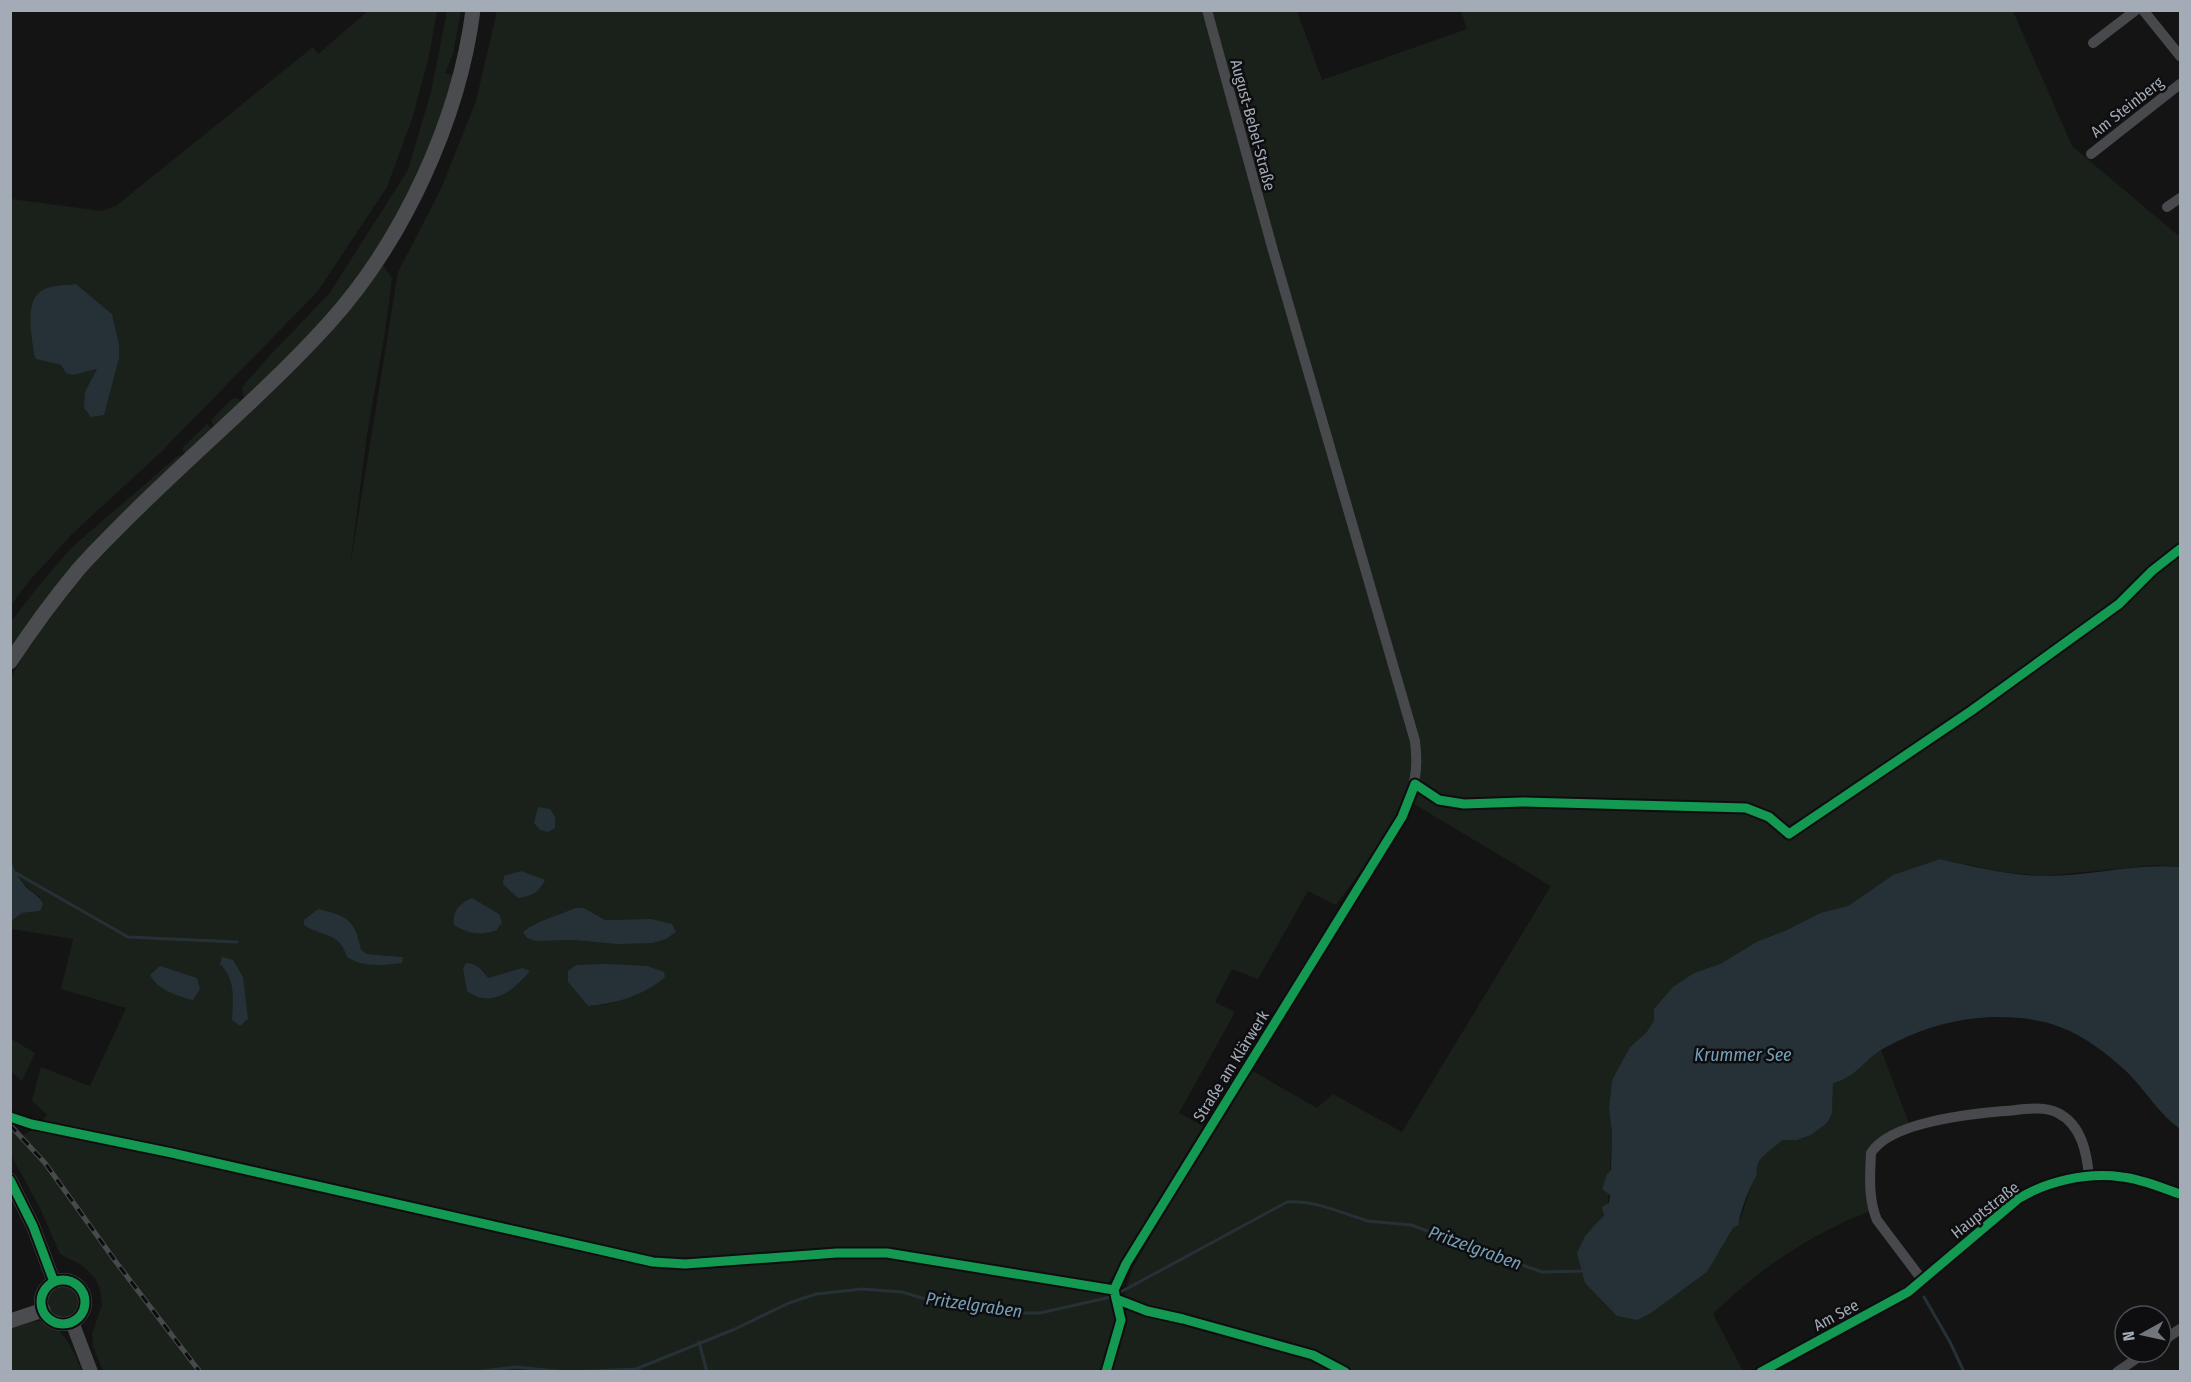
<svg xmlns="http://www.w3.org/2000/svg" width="2191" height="1382" font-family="'Fira Sans Condensed',sans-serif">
	<rect width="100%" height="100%" fill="#141414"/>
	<path fill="#1a211a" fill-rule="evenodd" d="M368,11H437L429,56L412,119L387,187L318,291L161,452L72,534L30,580L11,605V199L101,211L116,206L313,47L318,54ZM76,284L112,314L119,344L85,392L98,369L86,372L66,373L61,365L36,359L34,355C32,335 22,298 47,288C55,285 67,285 76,284Z
		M447,11H461L453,54L445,73L455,76C428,166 383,256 319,326C280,368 236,406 196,447C133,515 72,585 11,654V622L37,588L71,548L179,455L182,457L185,454L182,448L207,424L212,429L214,427L211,420L232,399L237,398L242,402L244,399L242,387L274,351L329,294L408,170L431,92Z
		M497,11H1297L1322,80L1467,29L1461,11H2013L2072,146L2180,237V867L2155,865L2044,876L2002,872L1940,859L1893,875L1848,906L1820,913L1787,930L1758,941L1720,964L1694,973L1646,1033L1630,1047L1612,1080L1609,1108L1612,1133L1610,1171L1607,1174C1611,1206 1608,1214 1585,1236L1651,1313L1707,1272L1733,1228L1738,1226L1752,1183L1757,1175C1754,1157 1771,1152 1782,1140H1797L1811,1135L1827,1123L1833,1099L1831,1090L1833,1083L1844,1080L1881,1050L1911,1128L1875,1147L1873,1210C1814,1232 1758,1269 1713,1314L1743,1371H103L93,1346L92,1334L102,1305L100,1289L95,1278L83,1266L60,1254L40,1208L11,1155L10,1127L24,1141L22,1136L36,1127L47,1115L32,1101L41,1067L90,1086L126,1008L61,989L73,939L11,929V921L22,913L40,911V897C25,887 17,877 11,860V678L28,647L64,597L95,562L382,264L392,278L385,332L367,434L350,567L398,272L441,189L476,101ZM1404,798L1551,886L1402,1132L1333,1094L1317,1108L1251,1070L1213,1131L1133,1267L1124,1296L1133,1303L1171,1318C1159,1317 1127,1312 1118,1305C1112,1300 1107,1293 1099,1290L1110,1281L1203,1126L1179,1113L1235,1012L1215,1002L1232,969L1258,979L1308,891L1336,905C1361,871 1387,836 1404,798ZM575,908H584L605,920L651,919L575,940L536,941L532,925L554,918ZM358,936L360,950L367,954L403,957H347L344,947L338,939ZM160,967L197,978L178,996L172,992ZM522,968L467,991L482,969L488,978ZM568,982L656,985L609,1004L588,1006Z
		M10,1037L13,1040L35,1053L22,1081L11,1072Z
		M46 1301a16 16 0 1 1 32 0a16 16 0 1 1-32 0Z
		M34,1321C63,1321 72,1349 82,1371L11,1372V1328Z"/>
	<path fill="#263137" d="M76,284L112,314L119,344V358L104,415L91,417L84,408L85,392L97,369L73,375L66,373L61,365L36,359L34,355C32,335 22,297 47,288C55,285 67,285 76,284Z
		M538,807L550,809L555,817V828L548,832L540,830L534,823Z
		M1940,859C1974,867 2011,876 2046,876C2091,876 2135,863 2180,867V1129C2159,1114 2146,1091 2128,1073C2109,1055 2085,1036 2060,1027C2015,1010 1953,1016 1909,1036C1900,1040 1889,1045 1881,1050C1864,1061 1853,1079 1833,1083L1832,1113L1827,1123L1811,1135L1797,1140H1782C1771,1152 1754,1157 1757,1175C1751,1183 1738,1216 1739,1225L1733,1228L1707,1272L1651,1313L1637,1320L1617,1316L1585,1283L1577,1253L1585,1236L1604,1215L1602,1207L1609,1203L1610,1195L1602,1189L1607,1174L1611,1170L1612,1133L1609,1108L1612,1080L1630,1047L1646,1033L1654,1021V1009L1673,987L1694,973L1720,964L1758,941L1787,930L1820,913L1848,906L1893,875Z
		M11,860C14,870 19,879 26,887C33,894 39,895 43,904L40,911L22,913L11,921Z
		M521,871L545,880C539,892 532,896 518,898L503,884L504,876Z
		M472,898L499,914L502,922L497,930C481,936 469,934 454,925C452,911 460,903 472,898Z
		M575,908H584L605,920L651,919L672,924L676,932L666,939L652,943L617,944L575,940L536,941L527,938L523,932C538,920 558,916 575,908Z
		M318,909C347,916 355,919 361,950L367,954L403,957L402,963C383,965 364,968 347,957C339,931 324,938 304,925V920Z
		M222,957L233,960L243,977L248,1019L240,1026L232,1020C233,998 236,980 220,964Z
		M466,963C477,964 482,969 488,978L522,968L530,971C513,991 492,1009 467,991L463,968Z
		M606,964L647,966L664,972L665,977C646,995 614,1004 588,1006L568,982V971L576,965Z
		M160,966L197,978L200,989L193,1000C177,996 158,990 150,975Z"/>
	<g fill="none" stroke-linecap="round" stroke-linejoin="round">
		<path stroke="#263137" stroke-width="3" d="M16,873L128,937L237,942
			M1367,1221L1411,1225L1542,1272L1585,1271
			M1117,1294L1287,1202C1314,1200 1339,1212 1365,1220
			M1924,1297L1950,1342L1964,1372
			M699,1342L707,1372
			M474,1372L516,1367L566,1372
			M570,1372L636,1369L735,1329L789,1303L816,1294L862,1289L902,1292L932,1301L1009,1313H1040L1111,1297"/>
		<path stroke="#48494d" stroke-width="10" d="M2143,10L2180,56
			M2093,43L2136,10
			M2091,154L2180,84
			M2167,207L2180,198
			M1923,1281L1877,1220C1868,1199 1870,1175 1871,1153C1890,1122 1969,1114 2004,1111C2021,1110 2042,1105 2058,1113C2082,1125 2087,1154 2089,1177
			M2161,1342L2180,1329
			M1106,1372L1121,1320L1114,1290L1126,1264L1402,817C1414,786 1419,774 1415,741L1272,247L1207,10
			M1761,1372L1908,1292L2018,1199C2047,1181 2087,1172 2122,1177C2142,1179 2162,1188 2180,1194
			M2117,1372L2146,1352"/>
		<path stroke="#46484b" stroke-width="14" d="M10,1180L33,1226L54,1282
			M41 1302a22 22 0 1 1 44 0a22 22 0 1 1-44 0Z
			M72,1322L91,1372"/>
		<path stroke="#4a4c4f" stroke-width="15" d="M10,662C31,630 53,600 77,571C89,557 102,544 115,531C184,460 262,397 329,323C403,241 459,120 473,10
			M10,1321L43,1310"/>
		<defs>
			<path id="rail" d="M10,1125L45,1163L116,1262L200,1372"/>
		</defs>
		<use href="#rail" stroke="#48494c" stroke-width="5"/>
		<use href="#rail" stroke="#0e0e10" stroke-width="3" stroke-dasharray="9" stroke-linecap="butt"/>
		<defs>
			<path id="cycleway" d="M10,1117L31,1124L172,1153L653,1262L685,1264L837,1253H887L1114,1290
				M10,1180L33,1226L54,1282
				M41 1302a22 22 0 1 1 44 0a22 22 0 1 1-44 0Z
				M1116,1299L1147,1311L1183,1319L1313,1355L1345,1372
				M1106,1372L1121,1320L1114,1290L1126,1264L1402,817L1415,784L1439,800L1464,804L1522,802L1746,808L1769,817L1789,834L1971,711L2119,604L2152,571L2180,549
				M1761,1372L1908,1292L2018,1199C2047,1181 2087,1172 2122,1177C2142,1179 2162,1188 2180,1194"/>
		</defs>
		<use href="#cycleway" stroke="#0e0e10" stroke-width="13"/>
		<use href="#cycleway" stroke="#139951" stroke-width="9"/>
	</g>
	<g text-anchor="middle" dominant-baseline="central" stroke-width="5" stroke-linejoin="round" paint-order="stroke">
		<g font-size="16" fill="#a3abb6" stroke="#0e0e10">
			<text transform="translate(2127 107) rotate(-38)">Am Steinberg</text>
			<text transform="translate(1253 125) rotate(75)">August-Bebel-Straße</text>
			<text transform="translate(1231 1066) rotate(-58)">Straße am Klärwerk</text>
			<text transform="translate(1985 1210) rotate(-38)">Hauptstraße</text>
			<text transform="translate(1836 1315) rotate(-28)">Am See</text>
		</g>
		<g font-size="18" font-style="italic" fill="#779eb5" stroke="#0e0e10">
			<text x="1743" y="1055">Krummer See</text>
			<text transform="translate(1475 1248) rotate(20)">Pritzelgraben</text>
			<text transform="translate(974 1305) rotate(8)">Pritzelgraben</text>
		</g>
	</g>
	<rect width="2191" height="1382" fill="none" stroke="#a3abb6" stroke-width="24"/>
	<g transform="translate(2143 1334) rotate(262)"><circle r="28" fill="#0e0e10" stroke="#4a4d52" stroke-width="1.5"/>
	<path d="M0-4.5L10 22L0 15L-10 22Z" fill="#71767d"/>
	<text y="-9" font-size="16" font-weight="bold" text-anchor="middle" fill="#a3abb6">N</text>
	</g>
</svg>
